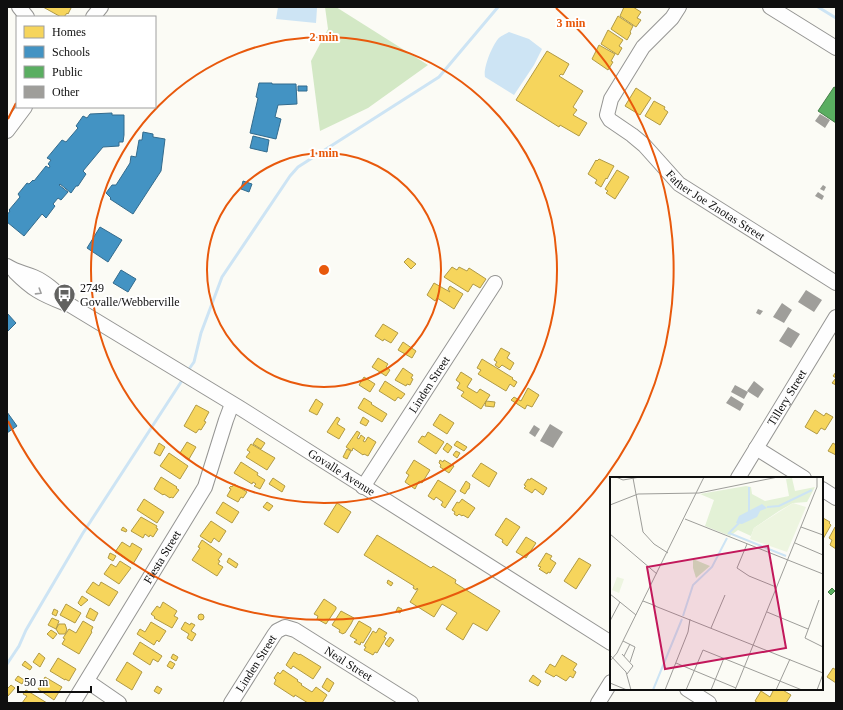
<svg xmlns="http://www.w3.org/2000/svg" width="843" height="710" font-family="Georgia,serif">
	<rect width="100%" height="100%" fill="#fbfbf5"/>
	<path fill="#d3e8c5" d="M325,7H336L428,65L368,108L320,131L311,61L328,29Z"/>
	<path fill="#cde4f4" d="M278,7H314L317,8L316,23L276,19Z
		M509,32L529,39L542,49L534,65L514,95L485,77C483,68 492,46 498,39C500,36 506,34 509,32Z"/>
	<path fill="#f6d55c" stroke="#b19a45" d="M43,7H71V8L68,14L67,13L64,17H61Z
		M624,7H633L641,12L637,18L641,20L636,27L620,16Z
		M618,16L633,26L630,32L631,33L627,40L611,29Z
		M608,30L623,40L619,46L622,48L618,55L601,44Z
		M599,45L615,54L611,61L613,62L608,70L592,59Z
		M547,51L569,64L563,75L561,74L559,76L583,91L573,107L577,110L573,115L587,123L579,136L560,125L559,127L516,100Z
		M636,88L651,98L640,115L625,106Z
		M654,101L665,107L664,109L668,112L660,125L645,116Z
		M599,159L614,166L607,179L606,178L601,187L595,183L597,180L588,174L596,160L597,161Z
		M617,170L629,177L615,199L606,193L608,191L605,189Z
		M408,258L416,264L411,269L404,262Z
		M452,267L457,270L459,267L467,271L469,268L486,279L480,288L473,284L468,292L444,277Z
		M434,283L450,292L448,289L450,286L463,294L454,309L437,298L435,301L427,295Z
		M383,324L398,333L391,343L384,339L383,341L375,336Z
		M403,342L416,351L412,358L398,350Z
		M501,348L510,353L507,358L514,363L510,370L502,365L499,368L495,365L497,362L494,360Z
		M378,358L388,364L386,367L390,370L386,376L372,367Z
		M482,359L513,378L512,379L517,382L514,387L510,384L506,391L478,374L481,370L477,368Z
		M403,368L413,375L411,378L413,379L410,385L407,384L406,386L395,380Z
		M461,372L472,379L467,387L477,393L480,389L490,395L481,409L461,396L464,392L457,388L460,383L456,380Z
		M836,372V385L832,383L836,378L833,376Z
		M364,377L375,384L370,392L359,385Z
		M385,381L405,394L401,399L398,397L395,401L379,391Z
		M528,388L539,395L532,407L527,405L525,409L511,400L514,397L521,401Z
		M364,398L372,403L371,404L387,414L382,422L358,408Z
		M316,399L323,404L317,415L309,411Z
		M486,401L495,402L494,407L485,406Z
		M196,405L209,412L204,421L206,422L201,430L199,429L196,433L184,426Z
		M815,410L824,416L826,413L833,417L825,430L821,428L817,434L805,427Z
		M440,414L454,423L447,434L433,425Z
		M337,417L340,419L337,424L345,429L339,439L327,432Z
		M363,417L369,421L366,426L360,423Z
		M357,431L360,433L357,438L359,439L361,435L365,438L363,441L365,442L368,437L376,442L368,456L364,454L363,455L353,448L352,451L346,447Z
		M428,432L444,442L436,454L418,442L422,436L425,437Z
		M257,438L265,443L261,449L253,444Z
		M457,441L467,447L464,451L454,445Z
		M187,442L196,447L189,459L180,453Z
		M159,443L165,447L160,456L154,453Z
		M447,443L452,447L448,453L443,449Z
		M833,443L836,445V455L828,451Z
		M251,444L275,458L267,470L246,457L250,452L247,450Z
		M347,449L351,451L347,459L343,457Z
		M456,451L460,453L457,458L453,455Z
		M169,453L188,466L180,479L160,466Z
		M414,460L430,470L422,483L419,481L415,489L405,482L409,475L406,473Z
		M440,460L443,462L444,460L454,466L449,473L440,467L441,465L439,463Z
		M241,462L258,473L257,475L265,480L260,489L254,486L256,484L253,482L252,484L234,473Z
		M481,463L497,473L489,487L472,476Z
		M161,477L177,487L176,488L179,490L173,498L171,497L170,498L164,494L163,495L154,489Z
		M273,478L285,486L282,492L269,484Z
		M531,478L547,488L543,495L535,489L532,493L524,488L526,486L524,485L528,479L530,480Z
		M438,480L456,491L445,508L441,505L443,502L436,497L434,500L428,496Z
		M466,481L470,484L469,489H468L465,494L460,491Z
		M234,484L247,492L243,498L241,497L238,502L227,496L231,489L229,488L231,486L232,487Z
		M144,499L164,512L157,523L137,510Z
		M462,499L475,508L468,518L463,515L462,516L459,514L457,516L454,514L455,512L452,510L457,502L459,503Z
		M223,502L239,512L232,523L216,513Z
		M267,502L273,506L269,511L263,507Z
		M337,503L351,512L338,533L324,524Z
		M141,517L157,526L156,528L158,529L153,537L150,535L149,537L145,534L143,538L131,531Z
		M506,518L520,527L507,546L502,542L503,540L495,535Z
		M823,518L830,522L829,523L831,525L823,539Z
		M211,521L226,531L219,542L214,538L211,543L200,536Z
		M123,527L127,530L126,532L121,530Z
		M835,527L836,528V549L830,545L832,540L829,538Z
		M377,535L431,568L433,566L456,580L455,583L500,611L487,631L473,623L463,640L446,629L457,613L442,604L434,617L410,602L418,589L417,588L416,590L413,588L414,586L364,555Z
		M526,537L536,543L526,558L516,552Z
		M202,540L222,554L218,560L220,561L218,564L223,567L217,576L192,560L200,548L198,547Z
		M122,542L130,547L132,543L142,549L133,564L115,552Z
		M110,553L116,556L113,561L108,558Z
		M546,553L552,556L550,559L556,563L550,573L548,572L547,574L539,569L541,567L538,566Z
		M229,558L238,564L236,568L227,562Z
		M579,558L591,565L576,589L564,581Z
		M120,561L131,568L119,584L104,574L111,564L116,567Z
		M388,580L393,583L391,586L387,583Z
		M93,582L99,586L101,582L118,592L109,606L86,592Z
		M82,596L88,600L81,606L78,603Z
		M324,599L336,607V609L326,624L317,619L318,616L314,614Z
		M163,602L177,611L174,616L178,618L172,628L154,618L155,617L151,614L157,606L160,608Z
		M66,604L81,613L75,623L60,615Z
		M398,607L402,609L400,613L396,611Z
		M90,608L98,613L94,621L86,617Z
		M54,609L58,611L56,616L52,614Z
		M341,611L354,618L351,624L345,633H344L343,634L339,632L340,630L332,625Z
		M198 617a3 3 0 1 1 6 0a3 3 0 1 1-6 0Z
		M52,618L59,621L56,629L48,625Z
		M83,621L93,627L91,631L92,632L79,654L62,644L65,639L63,638L69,629L76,633Z
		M359,621L371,628V630L363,643L361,642L360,645L354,642L357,640L350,636Z
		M151,622L166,631L159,642L157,640L154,645L137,634L140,629L145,632Z
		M185,622L190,625L191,623L195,625L191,631L196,634L192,641L187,638L189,634L181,629Z
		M59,624H65L67,630L65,634H59L56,629Z
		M379,628L387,633L384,637L386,638L377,653L375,652L373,655L364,650L366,647L364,646L373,631L376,633Z
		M51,630L57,634L53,639L47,634Z
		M390,637L394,640L389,647L385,644Z
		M140,642L162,656L158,662L153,659L150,665L133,654Z
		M294,652L299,655L300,654L321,667L313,679L293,666L291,669L286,665Z
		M39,653L45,658L40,667L33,662Z
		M173,654L178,657L176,661L171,658Z
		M562,655L577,664L573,670L576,672L573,678L570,676L566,681L556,675L554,677L545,672L550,664L555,667Z
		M58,658L76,669L69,681L65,679V680L50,671Z
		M25,661L32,667L30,670L22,665Z
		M170,661L175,664L172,669L167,666Z
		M127,662L142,672L132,690L116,680Z
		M833,668L836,670V683L827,677Z
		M283,670L298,680L297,681L302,684L301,685L312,692L316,687L327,695L322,703H308L295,695L294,697L274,684L276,680L274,678L278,672L280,674Z
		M533,675L541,681L538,686L529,681Z
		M18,676L24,680L22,684L15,680Z
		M45,677L62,687L54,700L38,689Z
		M327,678L334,683L329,692L322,687Z
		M11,685L15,688L8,696L7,689Z
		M157,686L162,689L159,694L154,691Z
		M774,689H781L791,695L786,703H758L755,701L761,691L770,697Z
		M26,690L47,703H22L27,696L23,694Z"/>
	<path fill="#4393c3" stroke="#336b8d" d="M259,83H272V84H296L297,104L278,105L275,117L281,119L276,139L250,133L258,98L256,97Z
		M298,86H307V91H298Z
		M112,113V115H124V135L123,142H119V146L103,147L83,171L86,174L78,186H76L71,193L60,184L59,185L68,192L61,200L58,198L53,204L55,206L46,218L42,214L24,236L7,222V215L10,211L9,210L20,197L18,194L27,183L29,184L33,180L34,181L46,166L49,168L50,166L48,164L51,160L47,158L62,140L66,142L78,128L76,126L83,116L87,118L90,114Z
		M143,132L153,134V137L165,139L161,171L133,214L110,199L111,198L106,193L112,185H116L130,163L131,156L136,157L139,140H142Z
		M253,136L269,140L267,152L250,148Z
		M243,181L252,184L249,192L241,189Z
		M100,227L122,240L108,262L87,248Z
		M121,270L136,279L128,292L113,283Z
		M7,313L16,323L7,332Z
		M7,412L17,426L7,433Z"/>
	<path fill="#5aae61" stroke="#447e48" d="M834,87L836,88V123L818,111Z
		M832,588L835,591L831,595L828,592Z"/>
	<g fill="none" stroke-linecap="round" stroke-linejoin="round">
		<path stroke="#cde4f4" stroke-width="3" d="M818,7L836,18
			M187,372L194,362L201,333L222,277L290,176L298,167L439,77L498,7
			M7,664L19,646L26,630L83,533L183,379"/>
	</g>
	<path fill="#9f9e9a" d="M820,114L830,120L825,128L815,121Z
		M823,185L826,187L824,191L820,189Z
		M818,192L824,196L822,200L815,196Z
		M806,290L822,300L814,312L798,302Z
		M782,303L792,310L784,323L773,317Z
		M758,309L763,311L760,315L756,313Z
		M788,327L800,334L791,348L779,341Z
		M754,381L764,389L758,398L747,391Z
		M735,385L748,392L744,399L731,392Z
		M731,396L744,404L740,411L726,403Z
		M550,424L563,432L553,448L540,441Z
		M534,425L540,429L535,437L529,433Z"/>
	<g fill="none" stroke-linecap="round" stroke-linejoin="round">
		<defs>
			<g id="minor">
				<path d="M19,7L27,17"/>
				<path id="s1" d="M679,7L672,18L643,47L611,99L607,115L610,120L632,135L644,145L679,184L836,283"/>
				<path d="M770,7L836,48"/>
				<path d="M93,17L101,7"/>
				<path d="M7,131L25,107"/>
				<path id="s2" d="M7,266C16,272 25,273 34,277C48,283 59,295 70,305L240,408L611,643"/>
				<path d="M15,272C32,289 41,294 64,303"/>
				<path d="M756,448L804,478"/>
				<path id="s3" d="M738,478L836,317"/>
				<path id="s4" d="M363,487L495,283"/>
				<path d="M822,489L836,498"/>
				<path d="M87,681L119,703"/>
				<path d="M687,689L709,703"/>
				<path id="s5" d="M73,703L205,487L226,420L232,404"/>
				<path id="s6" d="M231,703L274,635L277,631L285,627L295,630L411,703"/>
				<path d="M598,703L611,682"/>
			</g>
		</defs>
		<use href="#minor" stroke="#959593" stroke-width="16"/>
		<use href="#minor" stroke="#fefefe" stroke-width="14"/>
	</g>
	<defs><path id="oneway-chevron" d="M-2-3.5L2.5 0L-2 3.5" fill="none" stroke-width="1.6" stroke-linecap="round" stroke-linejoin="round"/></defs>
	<use stroke="#9e9e9e" href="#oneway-chevron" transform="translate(39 292) rotate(32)"/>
	<g fill="none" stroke="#e8590c" stroke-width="2">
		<circle cx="324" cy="270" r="117"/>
		<circle cx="324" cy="270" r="233"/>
		<path d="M8 119A350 350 0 0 1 16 103M556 8A350 350 0 1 1 8 421"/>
	</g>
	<defs>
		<symbol id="bus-pin" viewBox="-11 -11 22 30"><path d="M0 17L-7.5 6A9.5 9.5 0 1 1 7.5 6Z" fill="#626260" stroke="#fff"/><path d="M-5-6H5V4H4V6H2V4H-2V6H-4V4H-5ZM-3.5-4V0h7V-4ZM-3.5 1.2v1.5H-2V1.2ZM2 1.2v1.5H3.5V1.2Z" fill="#fff"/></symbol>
	</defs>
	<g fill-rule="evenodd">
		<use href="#bus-pin" x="52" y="282" width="25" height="34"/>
	</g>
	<g text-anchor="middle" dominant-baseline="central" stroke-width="4" stroke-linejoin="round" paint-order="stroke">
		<g font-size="12" fill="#0f0f0f" stroke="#fff">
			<text stroke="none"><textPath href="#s1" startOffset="274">Father Joe Znotas Street</textPath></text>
			<text stroke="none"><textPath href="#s4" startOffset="122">Linden Street</textPath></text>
			<text stroke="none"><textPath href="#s3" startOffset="94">Tillery Street</textPath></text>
			<text stroke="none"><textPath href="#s2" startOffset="394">Govalle Avenue</textPath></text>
			<text stroke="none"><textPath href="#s5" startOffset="171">Fiesta Street</textPath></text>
			<text stroke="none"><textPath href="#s6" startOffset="47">Linden Street</textPath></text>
			<text stroke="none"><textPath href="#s6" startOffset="168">Neal Street</textPath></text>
		</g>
		<g font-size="12" fill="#0f0f0f" stroke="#fff" text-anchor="start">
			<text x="80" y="288">2749<tspan x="80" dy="14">Govalle/Webberville</tspan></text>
		</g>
	</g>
	<g transform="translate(610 477)">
		<rect width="213" height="213" fill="#fbfbf5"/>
		<path d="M182,1L185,14L205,10L197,25L183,26L169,34L144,51L141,59L128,53L120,59L95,49L104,23L90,17L136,9L141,10L142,17L155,24L179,19L176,2Z" fill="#e3f1d6"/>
		<path d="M83,82L100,89L86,101L83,91Z" fill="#d3e8c5"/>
		<path d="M183,26L196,30L177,75L140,62L144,51ZM7,100L14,102L9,116L2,113Z" fill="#edf5e0"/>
		<path d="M152,27L157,31L150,34L147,40L132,47L126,46L129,39Z" fill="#cde4f4"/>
		<path fill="none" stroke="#cde4f4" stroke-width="2" d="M139,10V35M157,30L169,29L202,13M119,56L176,79M118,57L129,46M73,139L83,108L102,90L117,61M43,213L72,142"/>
		<path fill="none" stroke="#9d9d99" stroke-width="1" d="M6,0L13,3L30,0M23,1L33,55L44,67L58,76M0,28L28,17L89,16L168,0M75,42L213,97M191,50L213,58M0,57L47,97M185,66L213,78M137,67L127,91L139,99L166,110M0,117L26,138M209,123L195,161L213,170M33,124L46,129M45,129L213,196M157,135L198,152M0,144L10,125M101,151L115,118M13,164L25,170L20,185M12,177L23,189L17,197M0,178L16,195L21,213M14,179L20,167M0,184L7,176L94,0M66,186L126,211M0,206L17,213M55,213L78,155L80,142M76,213L93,173L192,213M101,213L114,181M125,213L207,10V0M166,213L180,182M207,213L213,197"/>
		<path fill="#c2185b" fill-opacity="0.15" stroke="#c2185b" stroke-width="2" d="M158,69L176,171L55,192L37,90Z"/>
		<rect width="213" height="213" fill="none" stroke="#0f0f0f" stroke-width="2"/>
	</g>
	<circle cx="324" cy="270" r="6" fill="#e8590c" stroke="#fff" stroke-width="2"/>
	<g font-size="12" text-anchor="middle" font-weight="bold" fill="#e8590c" stroke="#fff" stroke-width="4" stroke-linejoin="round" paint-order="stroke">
		<text x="571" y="27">3 min</text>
		<text x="324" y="41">2 min</text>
		<text x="324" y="157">1 min</text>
	</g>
	<rect width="843" height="710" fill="none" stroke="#0f0f0f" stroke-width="16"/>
	<rect x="16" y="16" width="140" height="92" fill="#ffffff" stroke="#9f9f9f"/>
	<rect x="24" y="26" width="20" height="12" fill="#f6d55c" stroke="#9f9f9f"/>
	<text x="52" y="36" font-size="12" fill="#0f0f0f">Homes</text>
	<rect x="24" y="46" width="20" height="12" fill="#4393c3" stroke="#9f9f9f"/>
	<text x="52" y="56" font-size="12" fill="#0f0f0f">Schools</text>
	<rect x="24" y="66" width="20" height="12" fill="#5aae61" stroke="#9f9f9f"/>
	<text x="52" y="76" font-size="12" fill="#0f0f0f">Public</text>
	<rect x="24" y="86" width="20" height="12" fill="#9f9e9a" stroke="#9f9f9f"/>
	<text x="52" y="96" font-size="12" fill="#0f0f0f">Other</text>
	<path d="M18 686v6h73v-6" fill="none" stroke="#0f0f0f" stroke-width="2"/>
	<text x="24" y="686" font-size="12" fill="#0f0f0f" stroke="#ffffff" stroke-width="3" paint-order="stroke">50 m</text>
</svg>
